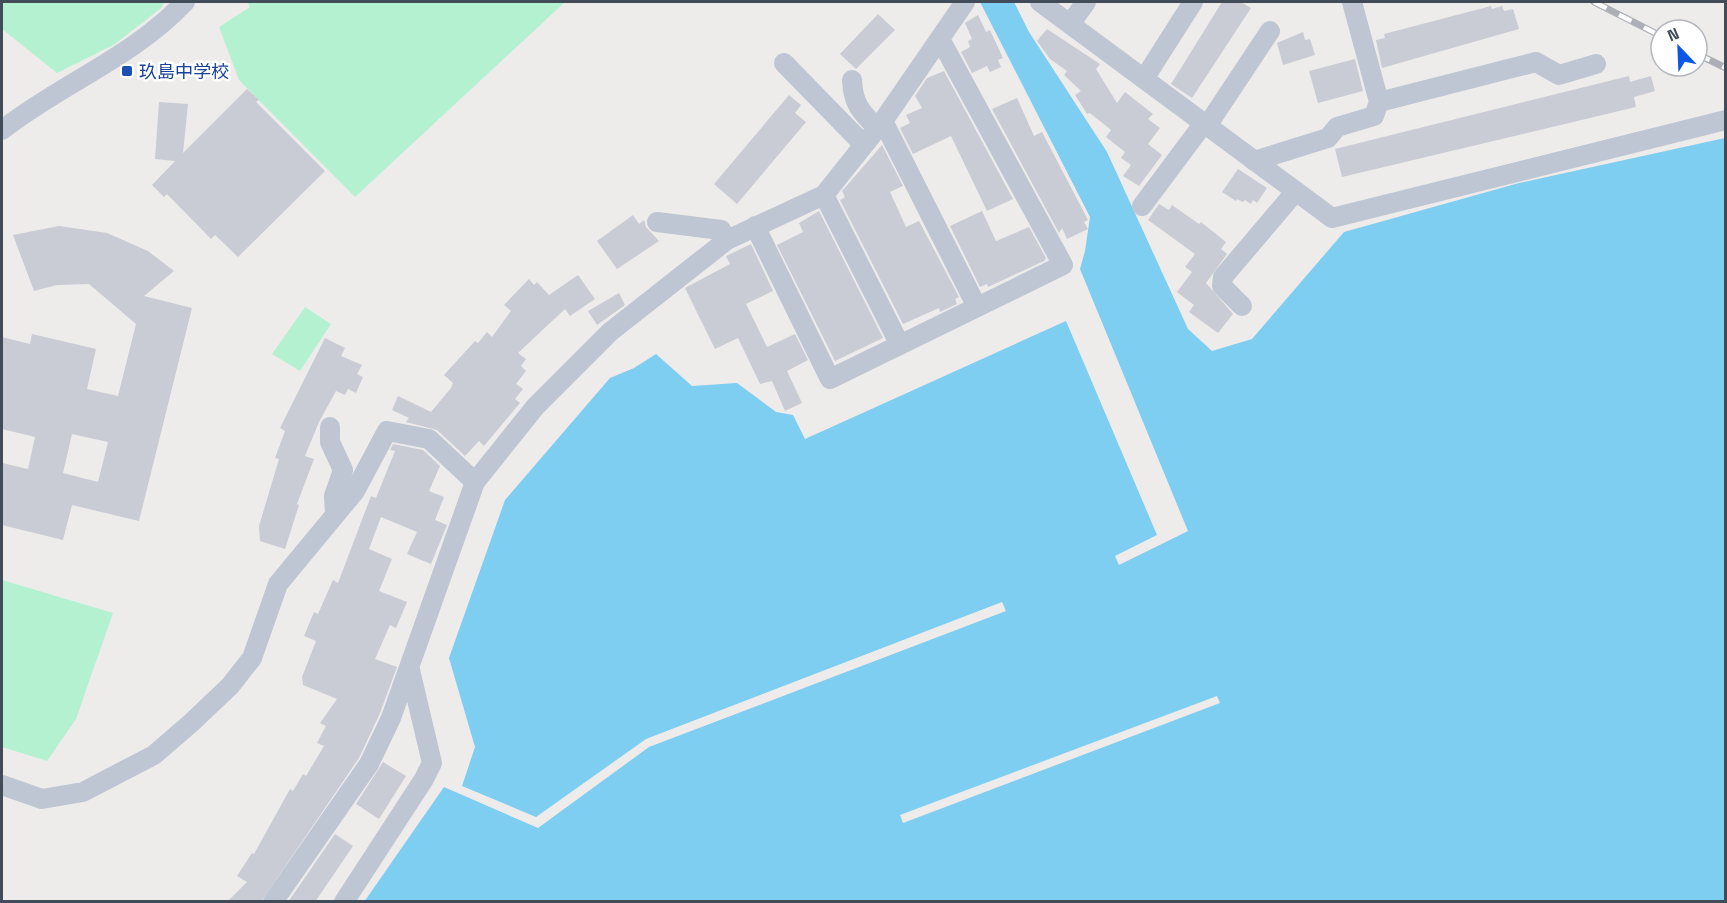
<svg xmlns="http://www.w3.org/2000/svg" width="1727" height="903" font-family="'Space Grotesk','Noto Sans JP',sans-serif">
	<rect width="100%" height="100%" fill="#eeebeb"/>
	<path fill="#b4f1d1" d="M2,2H164L161,8L115,44L57,73L2,29Z
		M247,2H565L355,197L239,80L219,27L250,7Z
		M305,307L331,324L300,371L272,354Z
		M2,580L113,613L76,719L47,761L2,747Z"/>
	<path fill="#7ecef1" d="M980,2H1014L1029,32L1107,152L1188,329L1212,351L1252,339L1344,232L1519,183L1725,138V901L364,902L444,787L538,828L649,747L1006,611L1002,602L646,739L536,817L462,786L475,747L449,658L505,500L610,378L634,368L656,354L692,386L737,383L776,412L793,415L805,439L1066,321L1157,535L1115,556L1119,565L1188,531L1080,269L1085,251L1090,217Z"/>
	<path fill="#eeebeb" d="M1217,696L1220,703L903,823L900,815Z"/>
	<path fill="#c9ccd4" fill-rule="evenodd" d="M1222,2H1241L1251,8L1192,98L1171,84Z
		M1491,6L1492,9L1502,6L1504,11L1513,9L1519,29L1382,68L1376,40L1385,38L1384,34Z
		M878,14L895,30L856,69L840,54Z
		M978,15L986,32L990,30L1003,58L998,60L1001,67L990,72L987,66L972,73L961,52L970,47L968,41L972,39L965,23Z
		M1047,29L1100,64L1096,69L1117,103L1125,92L1153,114L1148,119L1160,128L1148,144L1162,155L1139,186L1123,176L1131,165L1121,158L1125,152L1106,137L1111,130L1090,113L1087,114L1075,95L1081,91L1064,75L1067,71L1050,59L1037,41Z
		M1303,32L1305,40L1310,39L1315,55L1283,65L1277,43Z
		M1355,59L1363,91L1318,103L1309,71Z
		M944,71L1013,199L987,211L951,136L913,154L900,128L910,123L906,115L922,108L915,96L927,78Z
		M1629,76L1630,82L1651,76L1655,91L1634,97L1636,107L1342,177L1335,149Z
		M247,89L259,100L256,102L325,171L238,257L215,235L211,239L167,194L164,197L152,185L175,161L155,159L159,102L188,104L183,153Z
		M789,95L801,105L795,113L806,122L737,204L714,184Z
		M1017,98L1034,136L1042,132L1088,220L1084,222L1088,229L1067,239L1062,228L1059,233L992,109Z
		M882,145L903,186L890,192L906,227L919,221L959,297L955,299L957,304L940,312L939,308L903,324L840,200L845,197L842,191Z
		M1238,169L1267,188L1257,203L1253,200L1251,204L1245,200L1243,202L1237,199L1236,201L1222,192Z
		M1159,204L1169,210L1172,205L1199,224L1201,222L1226,242L1221,249L1227,254L1206,283L1233,314L1218,333L1189,312L1194,305L1177,292L1192,272L1185,267L1195,254L1148,220Z
		M819,211L883,338L835,361L777,245L803,232L799,223Z
		M982,211L996,241L1029,227L1046,258L1044,261L988,287L987,284L980,287L950,226Z
		M633,215L639,224L644,220L646,227L659,241L617,269L597,241Z
		M59,226L107,233L148,251L174,271L144,296L192,308L139,521L72,505L63,540L2,525V463L28,469L35,437L2,429V337L30,344L32,334L96,349L87,389L118,396L136,324L89,284L57,285L34,291L13,235ZM72,434L108,442L98,482L63,473Z
		M751,244L773,291L746,304L767,347L795,334L808,360L787,371L802,403L785,411L772,381L760,384L738,338L715,349L685,288L730,264L726,256Z
		M578,275L595,299L570,316L565,309L518,353L526,359L521,366L526,371L516,384L523,389L515,399L520,403L484,446L479,441L465,456L437,430L406,422L409,418L392,410L398,396L431,412L451,388L453,383L444,375L475,341L478,343L487,332L492,337L511,311L504,305L529,279L534,285L537,282L549,295Z
		M619,293L625,305L597,325L588,311Z
		M325,338L345,348L341,356L362,365L357,374L363,377L356,393L348,389L345,395L336,391L319,422L305,456L314,459L297,504L299,505L285,549L260,541L259,526L279,459L275,458L285,431L280,428Z
		M393,444L423,450L440,466L429,491L444,497L435,520L447,525L431,564L407,554L417,532L381,517L369,549L392,559L379,591L407,602L396,628L390,625L375,659L397,667L380,713L359,758L261,902H227L247,882L237,876L252,853L254,854L290,789L293,791L303,774L306,776L324,746L317,743L326,726L320,723L337,699L303,685L302,677L316,641L304,636L314,612L318,614L333,580L338,583L371,496L376,498L395,451L390,450Z
		M383,762L406,776L379,819L356,804Z
		M335,834L353,846L315,902H288Z"/>
	<g fill="none" stroke-linecap="round" stroke-linejoin="round">
		<path stroke="#bdc6d2" stroke-width="20" d="M1040,2L1332,218L1726,120
			M1352,2L1379,102
			M1070,24L1086,2
			M784,63L864,145
			M1144,79L1193,2
			M852,80C853,104 861,112 877,128
			M883,121L977,307
			M1207,126L1270,31
			M2,130C62,83 132,58 185,2
			M1254,161L1328,138L1337,127L1374,116L1379,102L1536,62L1559,75L1596,64
			M824,195L900,345
			M1142,206L1204,123
			M657,222L721,230L727,240
			M755,226L830,379L1063,265L940,39
			M1242,306L1222,286L1223,277L1296,191
			M330,427V442L343,470L334,496L335,515
			M2,785L42,799L83,792L154,755L191,723L230,686L252,658L278,584L355,491L387,431L429,439L475,482
			M273,902L369,764L391,718L475,482L535,407L610,332L727,240L824,195L883,121L965,2
			M344,902L424,779L432,763L410,670"/>
		<defs>
			<path id="rail" d="M1594,2L1661,36
				M1697,54L1726,68"/>
		</defs>
		<use href="#rail" stroke="#adafb6" stroke-width="7"/>
		<use href="#rail" stroke="#fff" stroke-width="4.5" stroke-dasharray="14" stroke-linecap="butt"/>
	</g>
	<rect fill="#1a4fb4" stroke="#fff" stroke-width="2" x="121" y="65" width="12" height="12" rx="3"/>
	<g text-anchor="middle" dominant-baseline="central" stroke-width="5" stroke-linejoin="round" paint-order="stroke">
		<g font-size="18" fill="#164399" stroke="#fff" text-anchor="start">
			<text x="139" y="71">玖島中学校</text>
		</g>
	</g>
	<rect width="1727" height="903" fill="none" stroke="#424c59" stroke-width="6"/>
	<g transform="translate(1679 48) rotate(337)"><circle r="28" fill="#ffffff" stroke="#b3b7bd" stroke-width="1.5"/>
	<path d="M0-4.5L10 22L0 15L-10 22Z" fill="#0d57e6"/>
	<text y="-9" font-size="16" font-weight="bold" text-anchor="middle" fill="#424c59">N</text>
	</g>
</svg>
